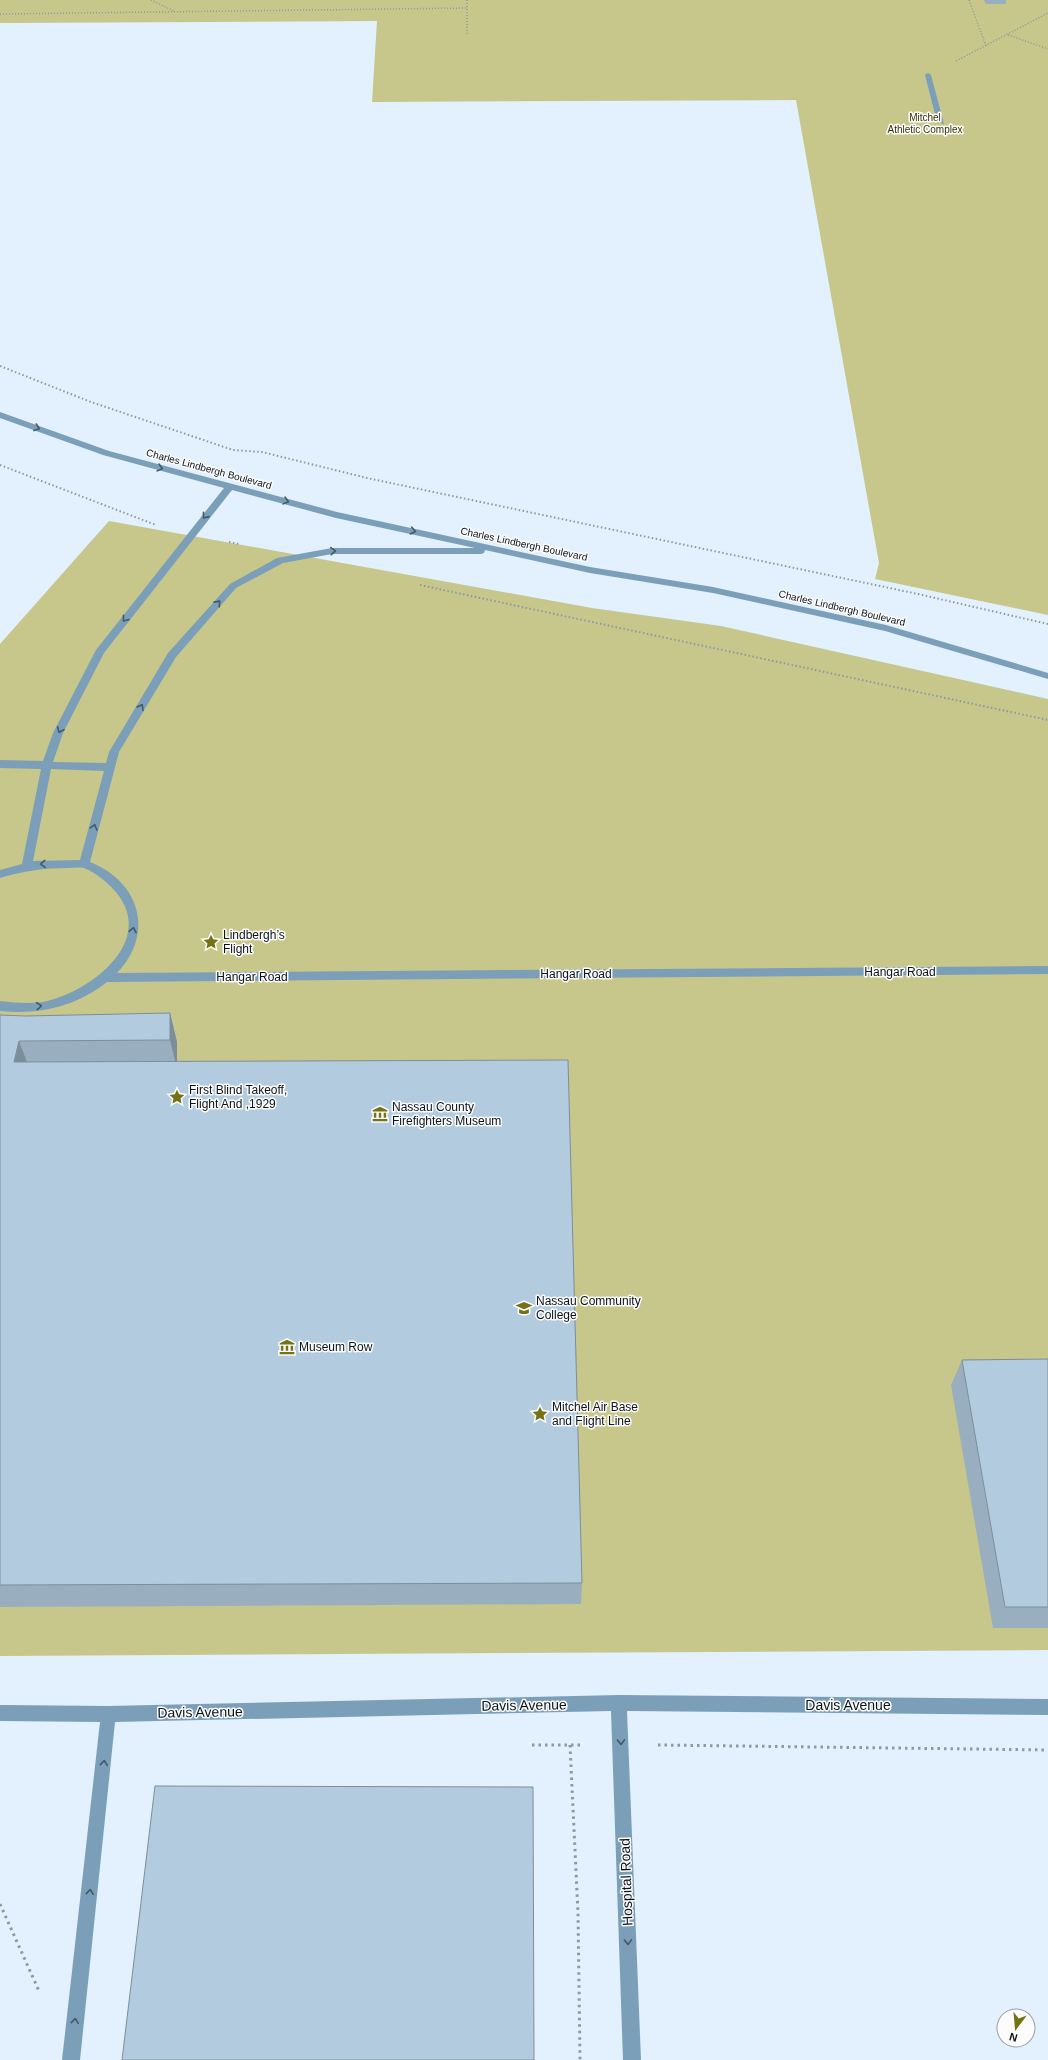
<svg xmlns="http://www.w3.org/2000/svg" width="1048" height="2060" font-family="Helvetica,sans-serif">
	<rect width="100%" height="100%" fill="#e2f1fd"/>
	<path fill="#c7c68b" d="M0,0H1048V615L875,579L879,563L796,100L372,102L377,21L0,23Z
		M109,521L592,608L721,626L1048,699V1650L0,1656V644Z"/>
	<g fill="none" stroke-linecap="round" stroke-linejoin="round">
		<path stroke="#8c99a2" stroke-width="1.5" stroke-dasharray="1 2" stroke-linecap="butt" d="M151,0L174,11
			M467,0V34
			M969,0L986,46
			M0,14L467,8
			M1008,35L1048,49
			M956,61L1048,13"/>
		<path stroke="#8c99a2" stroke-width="2" stroke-dasharray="1.5 2.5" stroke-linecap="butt" d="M0,366L91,402L233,450L262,452L367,478L918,594L1048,624
			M0,465L156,525
			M229,542L240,544
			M420,585L1048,720"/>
		<path stroke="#8c99a2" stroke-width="3" stroke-dasharray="2.5 4" stroke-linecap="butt" d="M532,1745H583
			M570,1745L578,1913L580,2060
			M658,1745L1048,1750
			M0,1904L39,1991"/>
		<path fill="#7b9fb8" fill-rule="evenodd" d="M928,73L931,75L944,124L937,122L925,75Z
			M0,412L109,451L337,512L590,567L713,587L886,625L1048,673V679L885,631L713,593L590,573L485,550L484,553L481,554H332L283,563L236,588L176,657L119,752L90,862C140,882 155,933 117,973L1048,966V974L107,982C75,1007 39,1015 0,1011V1001C18,1003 37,1005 54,999C94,987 152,942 119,896C111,885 97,873 84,868C79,867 73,868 68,868C44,868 23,871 0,878V870L22,864L41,769L0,768V760L43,761L53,733L96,650L224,488L103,455L0,418ZM232,490L336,518L475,548H332L277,558L230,584L168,653L109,752L106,763L53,762L63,733L104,653ZM51,769L104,771L80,860L33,861Z
			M619,1695L1048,1699V1715L627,1711L641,2060H623L611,1711L115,1722L80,2060H62L100,1722L0,1721V1705L108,1706Z"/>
	</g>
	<path fill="#99afbf" d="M984,0H1006V4H986Z
		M170,1013L177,1042V1061L582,1583L581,1604L0,1607V1015L25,1016Z
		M1048,1359V1628H993L951,1385L962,1360Z"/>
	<path fill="#7d8e9b" d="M170,1013L177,1042V1069L170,1040Z
		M19,1041L30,1070L14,1062Z"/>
	<path fill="#b2cbde" stroke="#7d8e9b" d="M170,1013V1040L19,1041L14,1062L568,1060L582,1583L0,1585V1015L25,1016Z
		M1048,1359V1607H1005L962,1360Z
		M155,1786L533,1787L534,2060H122Z"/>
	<defs><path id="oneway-chevron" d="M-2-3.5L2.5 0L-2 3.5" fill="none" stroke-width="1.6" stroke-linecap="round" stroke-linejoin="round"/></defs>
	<g stroke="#425968">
		<use href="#oneway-chevron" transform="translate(37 428) rotate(20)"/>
		<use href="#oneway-chevron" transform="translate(160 468) rotate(15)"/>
		<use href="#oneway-chevron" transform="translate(286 501) rotate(15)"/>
		<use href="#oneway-chevron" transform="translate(205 516) rotate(129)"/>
		<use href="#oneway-chevron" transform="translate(413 531) rotate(12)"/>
		<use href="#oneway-chevron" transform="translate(333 551) rotate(-4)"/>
		<use href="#oneway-chevron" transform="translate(218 603) rotate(-48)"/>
		<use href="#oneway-chevron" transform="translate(125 619) rotate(128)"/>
		<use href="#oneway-chevron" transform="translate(141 707) rotate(-59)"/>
		<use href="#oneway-chevron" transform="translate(60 730) rotate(115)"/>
		<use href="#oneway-chevron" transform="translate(94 827) rotate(-75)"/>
		<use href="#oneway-chevron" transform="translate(43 864) rotate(176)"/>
		<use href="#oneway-chevron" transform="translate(133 930) rotate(-79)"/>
		<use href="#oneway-chevron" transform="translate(39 1006) rotate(-6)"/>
		<use href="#oneway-chevron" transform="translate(621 1742) rotate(88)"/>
		<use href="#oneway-chevron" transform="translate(104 1763) rotate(-84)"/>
		<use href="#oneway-chevron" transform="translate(90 1892) rotate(-84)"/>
		<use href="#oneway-chevron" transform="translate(628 1942) rotate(88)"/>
		<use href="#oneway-chevron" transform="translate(75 2021) rotate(-84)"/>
	</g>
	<defs>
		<symbol id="sight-bare" viewBox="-9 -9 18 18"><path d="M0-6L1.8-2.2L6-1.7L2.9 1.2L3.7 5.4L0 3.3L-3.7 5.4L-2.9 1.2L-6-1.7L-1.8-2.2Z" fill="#747215" stroke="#fcfcfc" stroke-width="2.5" paint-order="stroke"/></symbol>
		<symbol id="museum-bare" viewBox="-9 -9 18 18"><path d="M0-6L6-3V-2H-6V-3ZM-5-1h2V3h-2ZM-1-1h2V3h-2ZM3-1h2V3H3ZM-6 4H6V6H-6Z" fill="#747215" stroke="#fcfcfc" stroke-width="2.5" paint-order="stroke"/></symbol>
		<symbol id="university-bare" viewBox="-9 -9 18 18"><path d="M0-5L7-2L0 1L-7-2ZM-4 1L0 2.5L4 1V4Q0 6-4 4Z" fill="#747215" stroke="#fcfcfc" stroke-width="2.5" paint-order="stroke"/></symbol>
	</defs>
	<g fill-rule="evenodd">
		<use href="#sight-bare" x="200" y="931" width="22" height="22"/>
		<use href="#sight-bare" x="166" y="1086" width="22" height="22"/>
		<use href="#museum-bare" x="369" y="1103" width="22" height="22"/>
		<use href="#university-bare" x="513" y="1297" width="22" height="22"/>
		<use href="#museum-bare" x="276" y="1336" width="22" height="22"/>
		<use href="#sight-bare" x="529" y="1403" width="22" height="22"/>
	</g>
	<g text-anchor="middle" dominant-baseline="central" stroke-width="3" stroke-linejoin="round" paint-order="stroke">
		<g font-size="10" fill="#333207" stroke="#fcfcfc">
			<text x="925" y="117">Mitchel<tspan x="925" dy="12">Athletic Complex</tspan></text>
		</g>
		<g font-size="10" fill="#0a1319" stroke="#fcfcfc">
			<text transform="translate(209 469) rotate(15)">Charles Lindbergh Boulevard</text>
			<text transform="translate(524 544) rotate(12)">Charles Lindbergh Boulevard</text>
			<text transform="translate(842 608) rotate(13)">Charles Lindbergh Boulevard</text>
		</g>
		<g font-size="12" fill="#0a1319" stroke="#fcfcfc" text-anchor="start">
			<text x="223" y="935">Lindbergh’s<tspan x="223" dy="14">Flight</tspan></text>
			<text x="189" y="1090">First Blind Takeoff,<tspan x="189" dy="14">Flight And ,1929</tspan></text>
			<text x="392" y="1107">Nassau County<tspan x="392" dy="14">Firefighters Museum</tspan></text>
			<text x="536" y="1301">Nassau Community<tspan x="536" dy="14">College</tspan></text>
			<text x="299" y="1347">Museum Row</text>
			<text x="552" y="1407">Mitchel Air Base<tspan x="552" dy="14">and Flight Line</tspan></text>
		</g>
		<g font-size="12" fill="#0a1319" stroke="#fcfcfc">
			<text x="900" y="972">Hangar Road</text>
			<text x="576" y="974">Hangar Road</text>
			<text x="252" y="977">Hangar Road</text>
		</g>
		<g font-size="14" fill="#0a1319" stroke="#fcfcfc">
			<text transform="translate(524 1705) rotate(-1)">Davis Avenue</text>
			<text x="848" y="1705">Davis Avenue</text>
			<text transform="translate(200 1712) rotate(-1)">Davis Avenue</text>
			<text transform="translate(626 1882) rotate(-92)">Hospital Road</text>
		</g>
	</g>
	<g transform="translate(1016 2028) rotate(196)"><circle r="19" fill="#fcfcfc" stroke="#9b9fa1"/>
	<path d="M0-3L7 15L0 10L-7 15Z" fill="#747215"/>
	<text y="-6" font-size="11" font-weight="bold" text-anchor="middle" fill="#0a1319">N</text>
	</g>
</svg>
